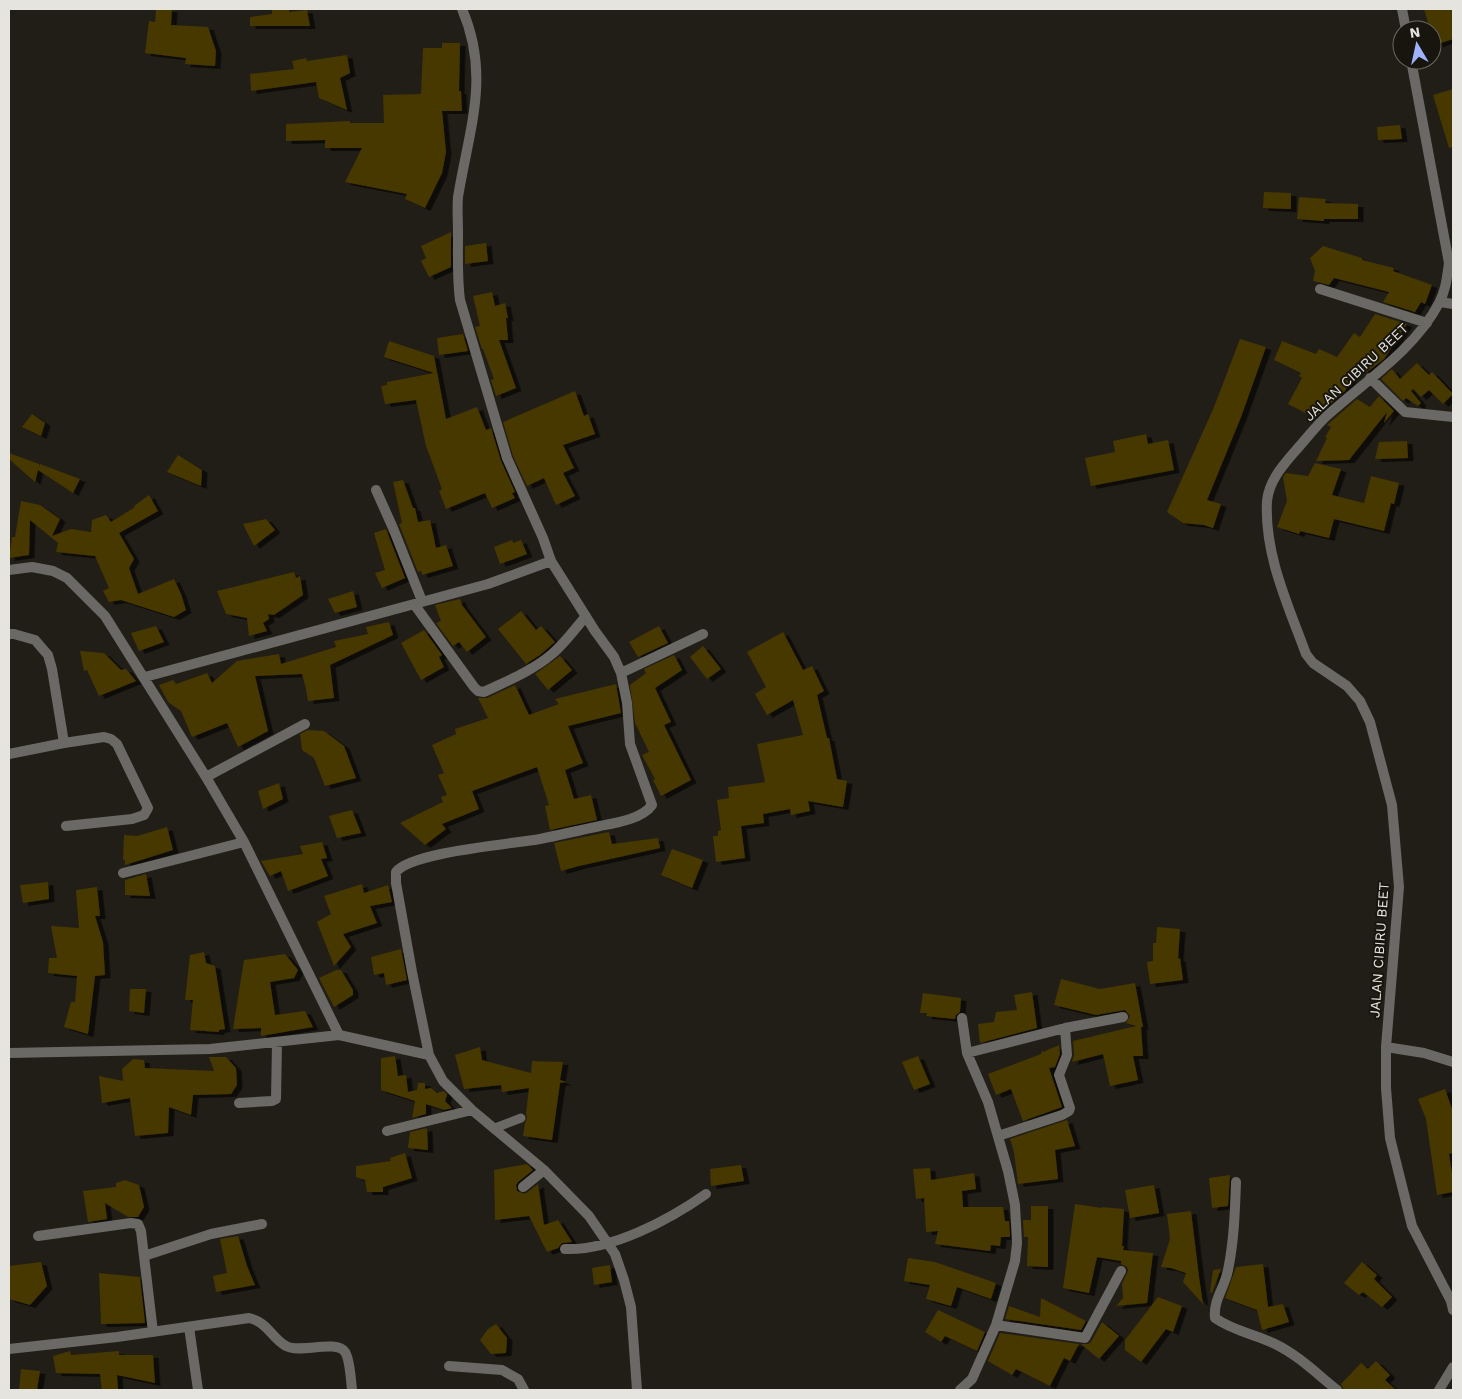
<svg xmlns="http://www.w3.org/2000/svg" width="1462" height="1399" font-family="'Work Sans',sans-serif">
	<defs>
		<filter id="shadow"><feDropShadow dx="5.5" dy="3" stdDeviation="0" flood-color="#0009"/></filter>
	</defs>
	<rect width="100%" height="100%" fill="#211e17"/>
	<path fill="#473705" filter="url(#shadow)" d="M156,9H172L171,25L208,27L216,51L215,66L185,64L186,58L145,53L149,21L155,22Z
		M272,9H289V12L307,10L310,26H250V17L272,14Z
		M1424,9H1453V39L1432,46V30H1430Z
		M442,43H460L459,91H461L462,111H442L446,152L442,173L425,208L405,199L407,194L345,182L362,148H325V140L286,141V124L350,121V123H384L383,95L421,94L423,48H442Z
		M347,55L350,73L340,78L347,110L319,98L316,82L251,91L250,74L294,69L292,61L306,58L307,61Z
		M1453,89V147L1449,148L1433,95Z
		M1400,125L1402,139L1378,140L1377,127Z
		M1264,192L1291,193V209L1263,208Z
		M1299,197L1326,199L1325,203L1358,204V219H1324V221L1297,219Z
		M451,232V267L429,277L421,261L426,258L421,246Z
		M486,243L488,261L465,264V246Z
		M1323,246L1362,258V260L1394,268L1393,271L1432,285L1425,304L1421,302L1415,312L1383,302L1389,292L1334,278L1329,285L1313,281L1315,271L1310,258Z
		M492,292L495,306L505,303L508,318H506L508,340H499L516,388L496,396L491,380L494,379L483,349H482L475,327L480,326L473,296Z
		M1375,314L1407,324L1384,359L1367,372L1357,365L1345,391L1315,418L1288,404L1302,378L1299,376L1301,373L1274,360L1282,341L1316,354L1319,349L1337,357L1354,333L1360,337Z
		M463,334L468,351L439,355L437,338Z
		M1240,339L1266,347L1241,417L1207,500L1221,504L1213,528L1204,525L1183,523L1167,512L1214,407Z
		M389,341L434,356L446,419L477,407L486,430L491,428L501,461L515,492L512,493L515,498L492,508L485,493L446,509L439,491L442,489L426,446L416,400L385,404L381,386L387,385V382L434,373L384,357Z
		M1417,363L1429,375L1432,372L1453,394L1443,404L1429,390L1421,397L1413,389L1411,391L1421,403L1418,406L1406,398L1403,401L1381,379L1392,369L1400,379Z
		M575,391L584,416L588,414L595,434L563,445L574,468L563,473L575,496L556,505L544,478L527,486L513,456L503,422Z
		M1379,396L1394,411L1384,423L1387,412L1349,460L1316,461L1327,438L1325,437L1331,427L1327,425L1357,399L1370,407Z
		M32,414L45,423L41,436L22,427Z
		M1146,434L1148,444L1168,440L1174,470L1091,486L1085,458L1115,452L1113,441Z
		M1407,441L1408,458L1375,459L1379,442Z
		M9,453L39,464V467L40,464L80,479L73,493L38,470L35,482L9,459Z
		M178,455L202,470L201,486L167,472Z
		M1315,463L1341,469L1332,495L1364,503L1371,476L1399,483L1394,504L1391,503L1384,531L1334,519L1329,538L1300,531L1299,534L1277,527L1287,501L1283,477L1286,473L1308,476Z
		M403,480L413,508H415L418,522L430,520L436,548L446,545L453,566L422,575L421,571L418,572L399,524L402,523L393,482Z
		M149,495L158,511L119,533L134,559L129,568L138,594L174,579L181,594L186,610L174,617L121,600L109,602L103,591L109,588L95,556L56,552L58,543L30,520L29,555L9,558L12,537H15L21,501L40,505L60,519L52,536L71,529L91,532L92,520L106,515L111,522L135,507L134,506Z
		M266,519L275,530L254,546L243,524Z
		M386,529L405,578L382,588L375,573L385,570L374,533Z
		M512,540L513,543L521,540L527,554L500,564L494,547Z
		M294,572L296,578L300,576L303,595L274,615L268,614L269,619L263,623L267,631L249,636L247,618L226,614L217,591Z
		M353,591L357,607L335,613L328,599Z
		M460,599L462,605L486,637L467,652L459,642L453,646L436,623L441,621L435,605Z
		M521,611L536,630L541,626L555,642L540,655L526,664L498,629Z
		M389,622L393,635L330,665L334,698L308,701L306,689L302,674L255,676L268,731L238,747L227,723L192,737L181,711L168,702L159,685L173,680L176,684L207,673L212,683L237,661L279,654L281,664L336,647L334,641L368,634L366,627Z
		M156,626L164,642L139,651L131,633Z
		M659,626L668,643L638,657L629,642Z
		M424,630L442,655L439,657L444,667L421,680L401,643Z
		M783,632L803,670L812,666L824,691L817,695L827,738H829L837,779L847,781L843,807L808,801L810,811L791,815L790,809L763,814L764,823L741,826L745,858L716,862L713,836H718V831L721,830L717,800L729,798L728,787L765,782L757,744L803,735L793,700L767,715L755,694L766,687L747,652Z
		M703,646L721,669L707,679L690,657Z
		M80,651L104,653L121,670L126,669L136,681L99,696L87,670L84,671Z
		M674,655L682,670L655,688L671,722L664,725L691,780L661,796L653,780L655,779L642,755L649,752L635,723L630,685L646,673L644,669Z
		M560,656L572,670L548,690L535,674Z
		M616,684L621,713L568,726L583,763L565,770L574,799L591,795L597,820L550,830L545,806L549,805L537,767L472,791L479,809L442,824L446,829L425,845L400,823L443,802L441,797L447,795L438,775L444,773L432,745L456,734L455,729L488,718L478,698H487L515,685L529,715L559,704L555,699Z
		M308,730L324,731L344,746L356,778L325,786L314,758L302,750L300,734Z
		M279,783L283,799L263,809L258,791Z
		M352,810L361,833L337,838L329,816Z
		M167,827L173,850L125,865V860H123L124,835L137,836Z
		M609,832L612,844L658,838L660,848L579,866L561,871L554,843Z
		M322,842L327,858L321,859L328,876L288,891L281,871L270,876L261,861L303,854L300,846Z
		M672,849L703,860L692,888L661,875Z
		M146,874L150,896L125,895V880Z
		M48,882L49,899L23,903L20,885Z
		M362,884L364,893L388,885L392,902L370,906L377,923L343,934L351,947L334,966L317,922L331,914L324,896Z
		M97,887L100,916H95L103,942L105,975L95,976L88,1034L64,1027L71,1002H75L77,976L48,973L49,958H57L51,926L79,928L76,890Z
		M1157,927L1180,929L1178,959L1180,958L1183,980L1150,984L1147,962L1153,961V943H1156Z
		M401,949L407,980L386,985L384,973L374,975L371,957Z
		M204,952L206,963L215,966L225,1029L219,1030V1032L190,1030L193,1000H185L190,955Z
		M285,954L298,970L294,978L270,982L275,1015L305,1011L313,1027L261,1036V1028L233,1029L244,960Z
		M336,970H341L353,990V995L334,1007L319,978Z
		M1061,979L1100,989L1135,983L1143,1027H1141L1143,1056H1133L1138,1080L1110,1086L1103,1054L1072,1062L1074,1055L1073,1041L1136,1026L1126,1023L1130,1016L1125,1010L1096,1015L1054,1005Z
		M130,989H146L144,1013L129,1011Z
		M1032,992L1037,1028L980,1043L978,1024L994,1022L996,1012L1017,1010L1014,995Z
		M923,993L961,998L960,1012L956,1015L955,1019L926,1016L927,1013H920Z
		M1059,1045L1060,1054L1055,1067L1049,1068L1062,1107L1023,1121L1011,1089L996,1095L988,1074L1041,1054L1042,1050L1043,1052Z
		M480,1047L482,1060L531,1073L532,1061L563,1062L560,1080L566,1082L560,1083L552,1140L523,1136L525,1123L527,1118L526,1114L529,1088L502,1092L501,1085L464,1089L455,1055Z
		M395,1056L398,1076L406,1075L408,1092L417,1090L418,1083H425V1089L431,1088L437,1093L444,1091L447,1095L445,1101L452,1108L444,1110L426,1104V1114L412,1118L415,1101L381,1090V1058Z
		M918,1056L930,1084L914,1090L902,1062Z
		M209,1057H226L236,1068L237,1085L231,1094L193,1095L191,1115L169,1107L168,1133L135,1136L130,1098L102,1103L99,1076L123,1081L122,1069L133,1059L144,1060L145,1068L214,1071Z
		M1445,1089L1453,1112V1153L1449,1154L1453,1179V1192L1437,1195L1426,1119L1418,1099Z
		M1067,1120L1075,1146L1055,1150L1058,1179L1018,1184L1014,1152L1010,1139Z
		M427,1128L428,1150L408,1148L410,1132Z
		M405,1153L412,1178L383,1187V1192H367L365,1180L356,1177V1166L391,1161L390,1158Z
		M527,1164L533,1170L518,1182L516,1185L517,1191L525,1194L538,1184L544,1225L558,1220L572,1242L562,1243L558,1248L547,1252L529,1216L495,1220L494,1170Z
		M741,1165L744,1181L711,1186L710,1169Z
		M930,1168L931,1180L974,1173L976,1189L962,1191L963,1207H1003L1005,1221H1009L1010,1237H1001L1000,1246L991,1245L990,1251L935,1244L938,1231L926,1232L924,1198L916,1199L913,1169Z
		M1230,1175L1228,1206L1212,1208L1209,1178Z
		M125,1180L139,1185L144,1207L138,1217H128L105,1203L107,1219L88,1222L83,1191L116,1187V1183Z
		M1154,1185L1159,1213L1130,1218L1125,1190Z
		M1075,1204L1102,1208V1207L1124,1209L1122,1246H1124L1123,1250L1153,1253L1147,1303L1116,1306L1123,1298L1122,1284L1128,1271L1127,1267L1121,1264V1261L1097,1257L1089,1293L1063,1288Z
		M1031,1206H1048V1267L1027,1266L1028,1237H1024L1023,1220H1031Z
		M1191,1211L1199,1277L1203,1304L1183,1282L1186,1273L1171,1268L1161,1267L1170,1239L1167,1214Z
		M238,1236L247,1266L255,1285L216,1292L213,1276L227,1273L220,1239Z
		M908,1258L935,1262L996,1283L991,1299L957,1287L951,1306L926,1299L930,1285L904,1281Z
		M41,1262L47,1286L30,1305L9,1299V1266Z
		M1362,1262L1377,1275L1374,1279L1392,1297L1382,1307L1363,1292L1359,1295L1344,1283Z
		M1263,1264L1268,1307L1283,1304L1289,1322L1262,1330L1257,1310L1225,1298L1236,1267Z
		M610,1265L612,1282L594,1285L592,1268Z
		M1221,1269L1212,1293L1210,1292L1213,1270Z
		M99,1273L140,1277L145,1323L101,1324Z
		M1158,1297L1182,1306L1173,1332L1166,1329L1141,1362L1125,1350V1340Z
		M1041,1298L1086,1321L1081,1330L1005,1319L1009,1306L1040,1317Z
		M938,1310L985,1332L977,1351L945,1336L941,1342L925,1332Z
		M1102,1322L1119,1336L1099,1359L1081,1344H1088L1091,1342Z
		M496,1324L507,1338L506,1353L491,1354L480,1340L488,1329Z
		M1000,1333L1079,1344L1070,1361L1064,1358L1050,1386L1016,1369L1012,1375L988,1361Z
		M70,1351L71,1355L119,1351V1355H153L155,1383L117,1375L118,1390H102L100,1374L56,1373L53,1356Z
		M1376,1361L1390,1375L1385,1380L1396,1390H1344L1341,1384L1361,1363L1368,1369Z
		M21,1369L40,1371L37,1390H19Z"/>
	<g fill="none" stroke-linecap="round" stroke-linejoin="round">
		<path stroke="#6b6965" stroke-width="9" d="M495,1128L521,1118"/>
		<path stroke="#6b6965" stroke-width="10" d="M462,9C491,76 469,129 458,197C457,208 458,220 458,231C458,255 457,277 460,300L507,458L543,538L551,561
			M1402,9L1406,30
			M1411,60L1449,263C1447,277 1446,290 1439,303C1415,349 1368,379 1330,413C1318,423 1308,437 1297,449C1284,464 1269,480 1267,501C1264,554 1288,605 1306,654L1313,663L1347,686L1360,701L1370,722L1392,805L1399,887L1386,1047V1088L1390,1138L1412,1226L1451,1301L1453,1310
			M1320,289L1427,323
			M1440,302L1453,304
			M1370,378L1405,412L1453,417
			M376,490L393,528L422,601
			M9,570L32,567L53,571L67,578L105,616L206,777L244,842L339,1035L210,1049L9,1053
			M414,604L474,687L478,691L484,692C507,681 532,671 552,654C564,644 575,629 586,616
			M9,634H14L35,640L48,655L52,669L64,743
			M621,673L703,634
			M145,677L488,584L551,561L595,631L614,657L621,673L627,703L630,744L652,805C642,819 616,823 600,826C580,830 560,835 540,839C512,844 411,852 396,872V883L412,972L429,1055L443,1081L472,1110L544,1170L589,1216L615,1254L624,1280L631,1307L637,1390
			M9,754L64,743L104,737L111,739L117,744L148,808L144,815L132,819L66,826
			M206,777L305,724
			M123,873L244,842
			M339,1035L429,1055
			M1386,1047L1424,1053L1453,1062
			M967,1053L1065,1028L1123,1017
			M239,1103L272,1101L276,1099L277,1042
			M387,1131L472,1110
			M998,1136L1062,1115L1069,1111L1070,1108L1059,1075L1067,1055L1065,1028
			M1236,1182C1235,1211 1234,1241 1228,1270C1225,1287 1213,1300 1215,1318C1233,1331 1255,1334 1275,1344C1298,1355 1317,1374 1337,1390
			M523,1187L544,1170
			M38,1236L131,1223L138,1224L141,1231L153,1332
			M565,1249C611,1251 669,1220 706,1194
			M144,1256L211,1234L262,1224
			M996,1325L1085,1338L1121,1271
			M189,1327L198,1390
			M9,1349L117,1337L249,1318C269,1323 271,1338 286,1346C300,1354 336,1339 345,1352C350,1359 351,1381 352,1390
			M449,1366L502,1370L518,1379L524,1390
			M960,1390L972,1379L996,1325L1015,1261L1017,1243L1015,1205L1008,1171L988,1102L967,1053L962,1018
			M1439,1390L1453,1367"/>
	</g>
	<g text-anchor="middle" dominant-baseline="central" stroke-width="4" stroke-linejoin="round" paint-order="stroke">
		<g font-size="14" fill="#e6e4df" stroke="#17150e">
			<text transform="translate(1356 372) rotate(-43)">JALAN CIBIRU BEET</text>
			<text transform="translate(1379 950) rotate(-86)">JALAN CIBIRU BEET</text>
		</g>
	</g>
	<rect width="1462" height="1399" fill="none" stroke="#e6e4df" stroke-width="20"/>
	<g transform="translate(1417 45) rotate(351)"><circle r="24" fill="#17150e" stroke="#6a6862"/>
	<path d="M0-4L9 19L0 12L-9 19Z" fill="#9fb3fd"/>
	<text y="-8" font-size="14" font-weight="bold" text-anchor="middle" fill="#e6e4df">N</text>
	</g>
</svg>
